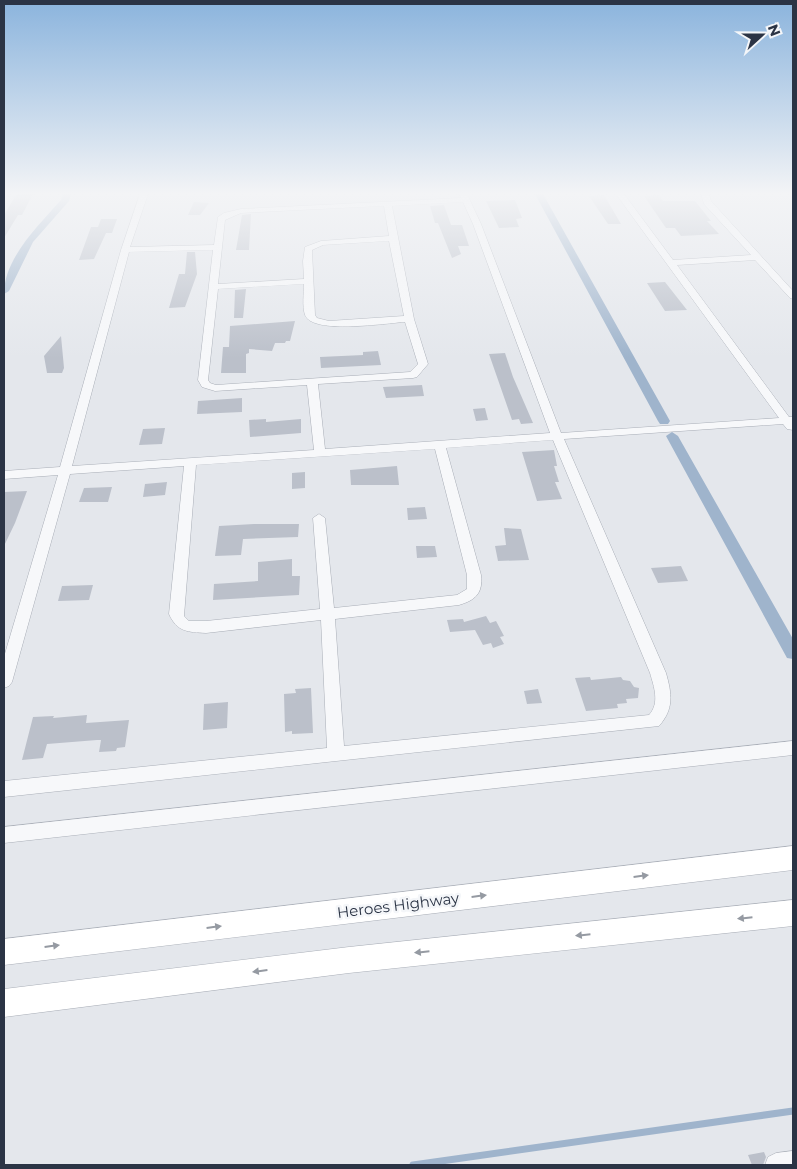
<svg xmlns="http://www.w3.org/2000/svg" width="797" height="1169" font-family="Montserrat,sans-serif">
	<rect width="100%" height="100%" fill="#e4e7ec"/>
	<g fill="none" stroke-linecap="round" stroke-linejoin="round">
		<path stroke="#9fb4cc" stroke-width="7" d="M413,1165L793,1111"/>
		<path fill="#9fb4cc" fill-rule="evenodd" d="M63,194H71L69,201L33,242L9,291L4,294C4,258 39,225 61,200Z
			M535,194H543L670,421L668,424H660L658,421Z
			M672,432L678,436L793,639V659L787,658L666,436Z"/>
	</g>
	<path fill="#bbc0ca" d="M33,194L22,215H18L4,238V215L16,195Z
		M604,195L621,224H608L589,196Z
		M659,195L663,201H695L711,221H707L719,234L681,236L675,228H666L644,196Z
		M515,200L522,218L516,219L519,227L499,228L486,201Z
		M194,202L209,203L200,215H188Z
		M444,205L451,225H462L469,246H458L461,254L452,258L438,223H435L430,206Z
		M251,214L249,250H236L242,215Z
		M101,219H117L112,233H106L94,259L79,260L91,227H98Z
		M187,252H195L197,274L185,307L169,308L179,274H185Z
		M665,282L687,310L665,311L647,283Z
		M246,289L243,318H234L235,290Z
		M295,321L290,341H286L285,343H275L272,351L249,349V353L246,354V373H221L223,347H229L230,326Z
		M61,336L64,368L62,373H47L44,356Z
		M378,351L381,365L321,368L320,357L363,355V352Z
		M505,353L513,377L533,423L521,424L519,419L512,420L489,354Z
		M422,385L424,396L386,398L383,387Z
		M242,398V412L197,414L198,401Z
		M485,408L488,420L476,421L473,409Z
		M266,419V422L301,419V433L250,437L249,420Z
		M165,428L162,444L139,445L143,429Z
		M554,450L557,466H554L559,482H555L562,499L537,501L522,452Z
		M397,466L399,485H351L350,470Z
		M305,472V488L292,489V473Z
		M167,482L165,495L143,497L145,484Z
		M112,487L108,502H79L84,488Z
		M27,491L15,523L4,546V492Z
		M425,507L427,519L408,520L407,508Z
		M254,524H299L298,537L243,539L241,555L215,556L219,526Z
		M504,528L521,529L529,560L498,561L495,546L506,545Z
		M416,546H435L437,557L417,558Z
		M292,559V576H300L299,595L213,600L214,584L258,581V562Z
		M681,566L688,581L658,583L651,568Z
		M93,585L89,600L58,601L62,586Z
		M486,616L490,623L496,621L504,636L500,637L504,644L493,648L491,643L483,645L475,630L450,632L447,620L463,619L464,622Z
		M590,677L591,680L621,677L623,680L630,681L634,687L639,688L638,698L626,699L627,703L617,704L618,708L586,711L575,678Z
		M311,688L313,733L292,734V731L285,732L284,694L296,693L295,689Z
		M538,689L542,703L527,704L524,691Z
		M228,702L227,728L203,730L204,704Z
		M87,715L86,723L129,720L125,747L117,748L116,751L99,752L101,740H97L47,744L43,758L22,760L33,717L54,716L53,718Z
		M764,1152L766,1157L763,1165H752L748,1155Z"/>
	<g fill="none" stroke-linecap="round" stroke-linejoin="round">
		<defs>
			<path id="street" d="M140,194H148L130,247L214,245L218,217L224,213L241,209L461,198L459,194H467L481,224L561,433L779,418L616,194H624L673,260L751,255L704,204L701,194H709L711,201L793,291V299L790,298L755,260L677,265L789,417H793V430L787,429L783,424L564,439L666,673C672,694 674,709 659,726L4,797V781L327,748L321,620L206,633C188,632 177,632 169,614L184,466L70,474L12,682L9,686L4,688V657L58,475L4,479V471L60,467L121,250ZM463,202L473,224L550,433L325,449L318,384L413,378L417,377L428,364L414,319L392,206ZM384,206L389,236L321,241L305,247L303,261L304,279L218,284L225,220L241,213ZM389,241L404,316L329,321L317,318L315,315L312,250L323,245ZM213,250L198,380L202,387L215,391L307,385L314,450L72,466L129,252ZM304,284C304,293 302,306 305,315C312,335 387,323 405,322L418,364L410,372L216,385L210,383L208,380L218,289ZM553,440L650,673C654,687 660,703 649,715L344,746L335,619L459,605C476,600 483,593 481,575L446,448ZM435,449L467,575V589L457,595L334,608L325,518L319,514L313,518L320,609L206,621H189L184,616L196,465Z
				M793,741V755L4,843V827Z
				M793,1151V1165H765L768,1157L776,1153Z"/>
			<path id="secondary" d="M793,846V870L4,965V939Z
				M793,900V926L349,973L4,1017V989L349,947Z"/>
		</defs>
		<use href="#street" stroke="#a9aeb7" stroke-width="1"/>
		<use href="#secondary" stroke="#a9aeb7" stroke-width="1"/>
		<use href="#street" fill="#f7f8fa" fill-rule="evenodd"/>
		<use href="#secondary" fill="#fff" fill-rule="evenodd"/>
	</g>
	<defs><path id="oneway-solid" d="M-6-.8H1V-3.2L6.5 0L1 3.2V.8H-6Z" transform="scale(1.25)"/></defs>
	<g fill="#959aa2">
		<use href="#oneway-solid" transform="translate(641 876) rotate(-7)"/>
		<use href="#oneway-solid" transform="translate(479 896) rotate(-7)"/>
		<use href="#oneway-solid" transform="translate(745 918) rotate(174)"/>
		<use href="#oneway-solid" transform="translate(214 927) rotate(-7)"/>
		<use href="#oneway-solid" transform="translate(583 935) rotate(174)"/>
		<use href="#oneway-solid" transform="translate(52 946) rotate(-7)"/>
		<use href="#oneway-solid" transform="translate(422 952) rotate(174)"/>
		<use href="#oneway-solid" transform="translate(260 971) rotate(173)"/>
	</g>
	<linearGradient id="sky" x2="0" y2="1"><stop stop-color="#8bb4dd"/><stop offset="0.54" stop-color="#f3f4f6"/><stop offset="1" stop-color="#f3f4f6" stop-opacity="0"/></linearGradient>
	<rect width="797" height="358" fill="url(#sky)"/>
	<g text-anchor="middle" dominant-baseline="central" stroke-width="5" stroke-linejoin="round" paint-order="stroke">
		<g font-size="15" fill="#2b3445" stroke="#f4f6f9">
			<text transform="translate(398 905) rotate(-7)">Heroes Highway</text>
		</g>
	</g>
	<rect width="797" height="1169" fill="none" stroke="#2b3445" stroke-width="10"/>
	<g transform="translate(762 35) rotate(69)" stroke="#f4f6f9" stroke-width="4" paint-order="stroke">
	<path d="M0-4L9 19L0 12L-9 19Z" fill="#2b3445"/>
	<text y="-8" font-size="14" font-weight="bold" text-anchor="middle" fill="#2b3445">N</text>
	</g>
</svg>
